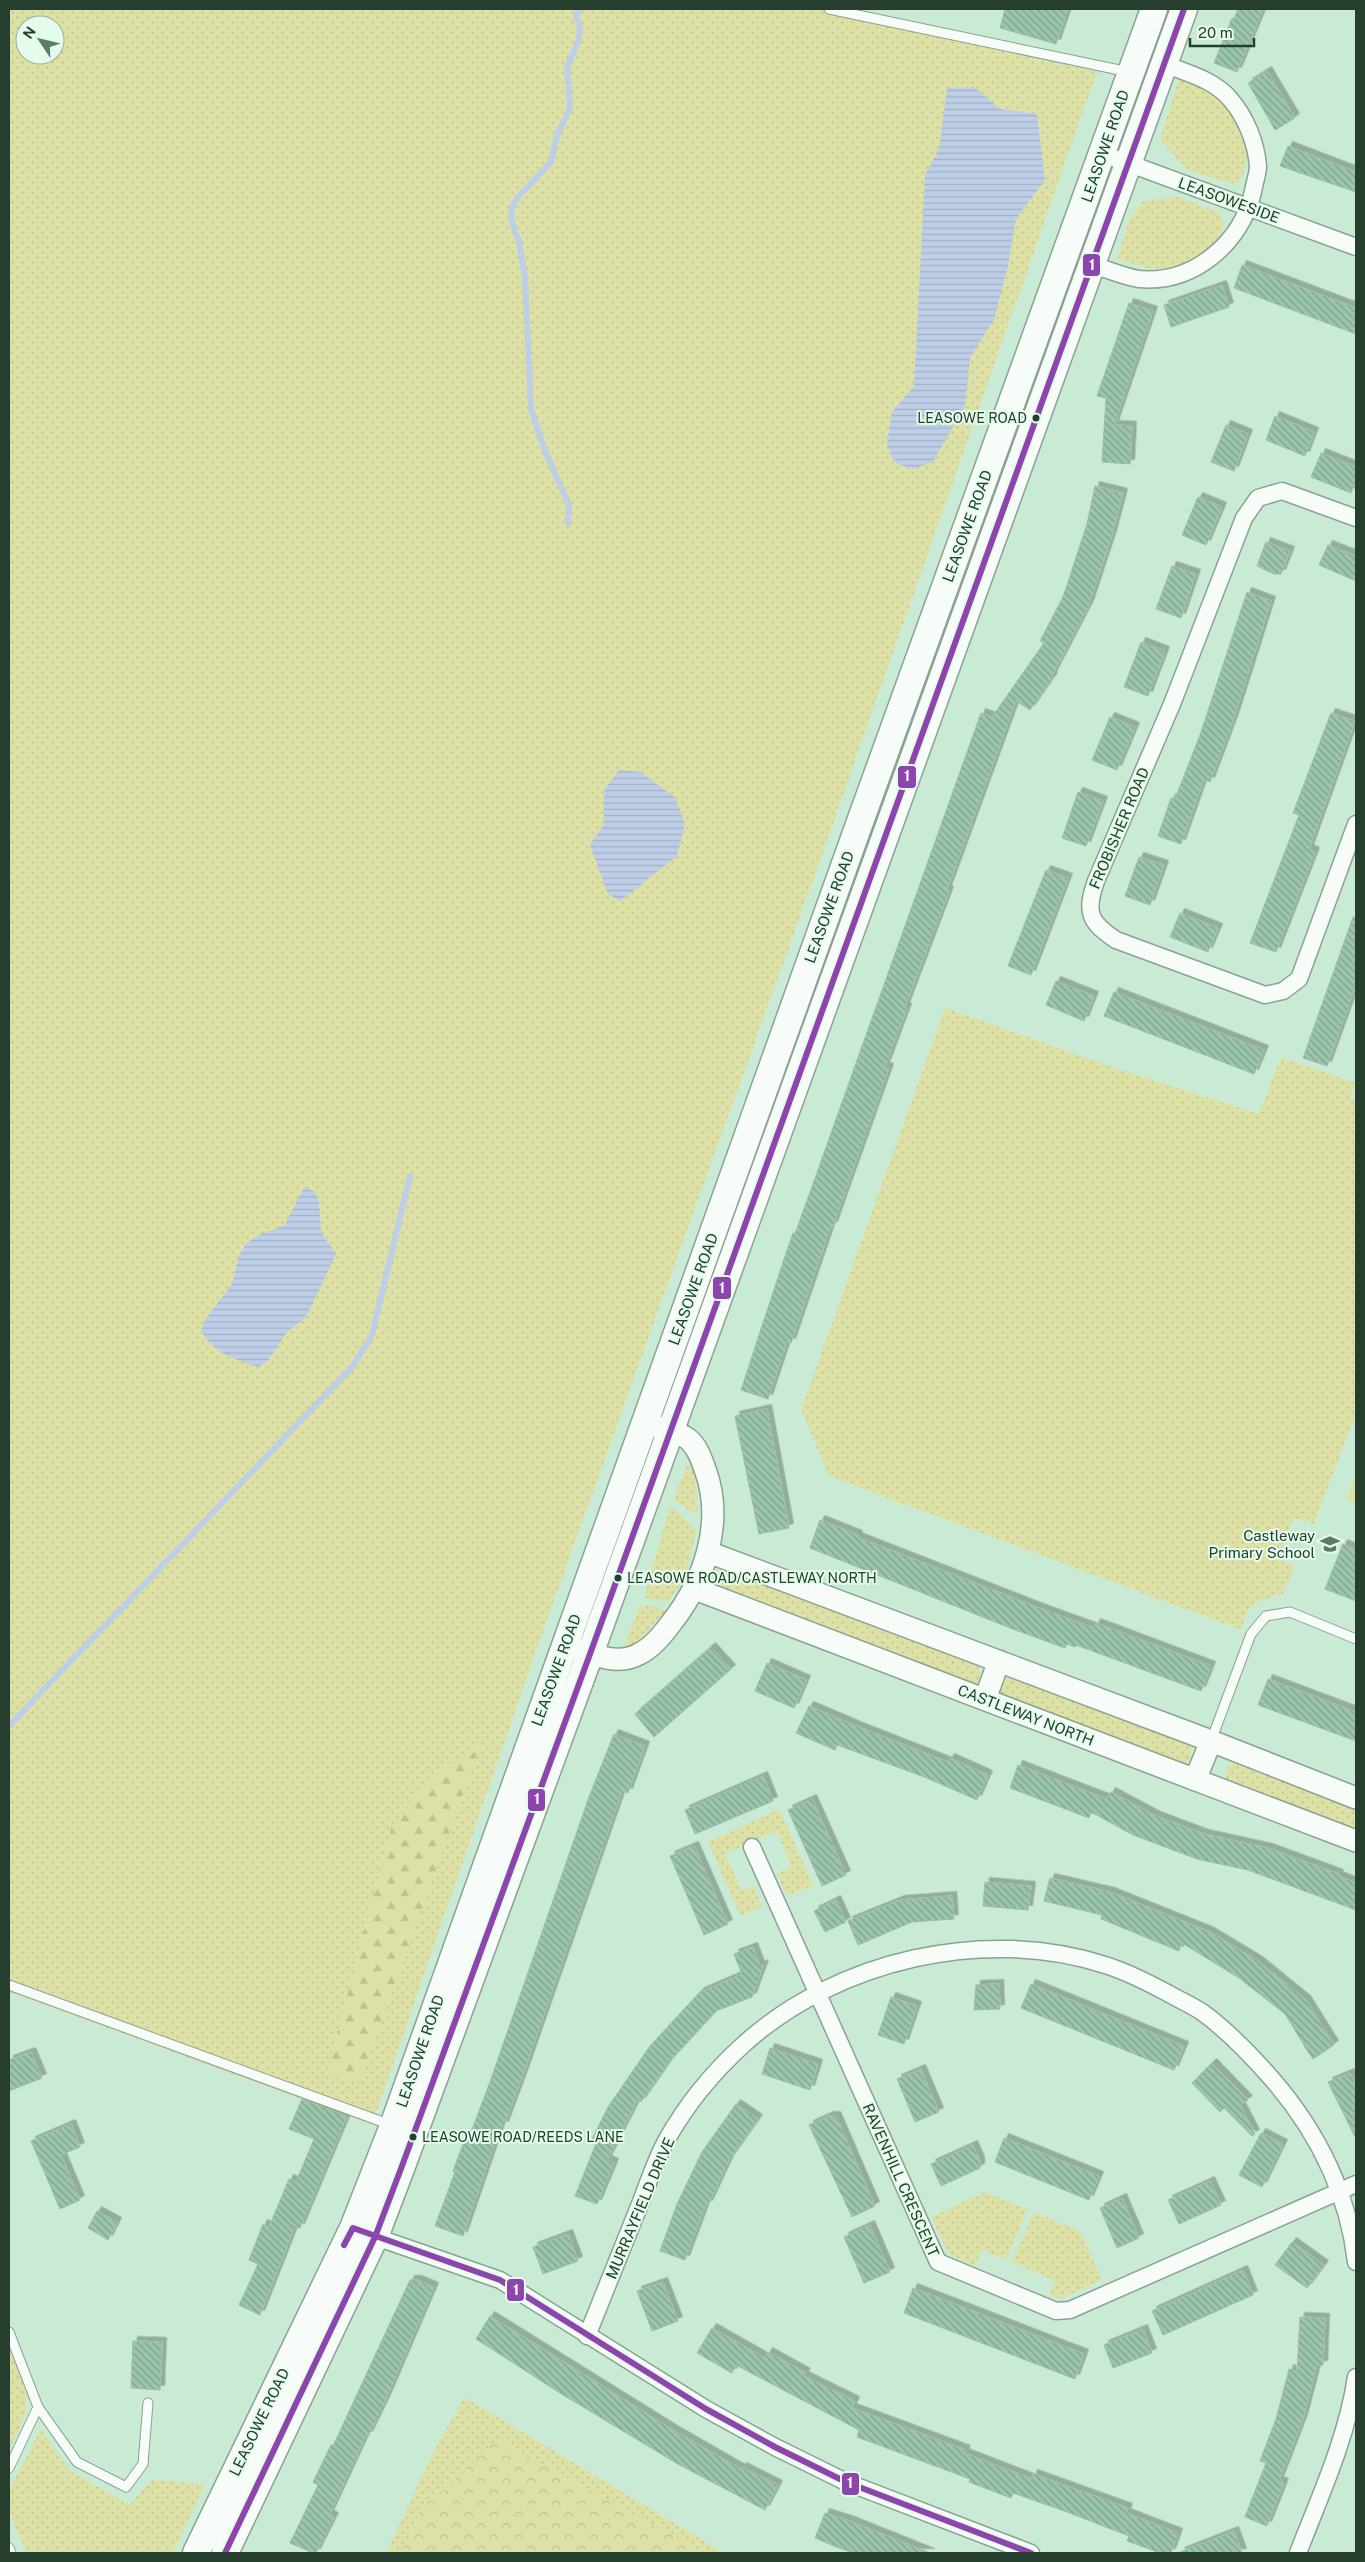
<svg xmlns="http://www.w3.org/2000/svg" width="1365" height="2562" font-family="'Public Sans',sans-serif">
	<defs>
		<pattern id="grass-dots" width="8" height="8" patternUnits="userSpaceOnUse" patternTransform="scale(1.25)"><rect width="8" height="8" fill="#dee1a6"/><path d="M2 2h.1M6 6h.1" fill="none" stroke="#bec28f" stroke-width="1.8" stroke-linecap="round"/></pattern>
		<pattern id="forest-firs" width="22" height="20" patternUnits="userSpaceOnUse" patternTransform="scale(1.25)"><rect width="22" height="20" fill="#dee1a6"/><path d="M5 1l3.5 6h-7zM16 11l3.5 6h-7z" fill="#bec28f"/></pattern>
		<pattern id="park-crowns" width="20" height="18" patternUnits="userSpaceOnUse" patternTransform="scale(1.25)"><rect width="20" height="18" fill="#dee1a6"/><path d="M2 6a3 3 0 1 1 6 0M12 15a3 3 0 1 1 6 0" fill="none" stroke="#bec28f"/></pattern>
		<pattern id="water-rules" width="6" height="5" patternUnits="userSpaceOnUse" patternTransform="scale(1.25)"><rect width="6" height="5" fill="#bdcee6"/><path d="M0 2.5h6" fill="none" stroke="#a2b2c6"/></pattern>
		<pattern id="building-back-hatch" width="6" height="6" patternUnits="userSpaceOnUse" patternTransform="scale(1.25)"><rect width="6" height="6" fill="#9bc6ad"/><path d="M-1 5l2 2M0 0l6 6M5-1l2 2" fill="none" stroke="#7ea28d"/></pattern>
		<filter id="shadow"><feDropShadow dx="4.5" dy="-4.5" stdDeviation="0" flood-color="#0004"/></filter>
	</defs>
	<rect width="100%" height="100%" fill="#c9ebd5"/>
	<path fill="url(#grass-dots)" fill-rule="evenodd" d="M9,9H828L1097,72L812,883L538,1645L372,2125L9,1992ZM25,25H55V55H25Z
		M1179,80C1223,86 1269,143 1237,184L1222,181L1187,170L1160,139Z
		M1178,197L1221,213L1223,230L1209,249L1184,265L1151,269L1117,259L1130,219L1143,201Z
		M945,1008L1107,1065L1259,1114L1281,1057L1355,1083L1350,1098L1356,1101V1413L1314,1524L1294,1518L1277,1560L1295,1565L1283,1594C1257,1601 1247,1601 1242,1630L829,1476L801,1410Z
		M687,1465L695,1471L698,1515L673,1500Z
		M670,1506L697,1530L684,1579L668,1602L644,1598Z
		M734,1571L978,1664L981,1674L977,1682L969,1684L724,1591L721,1580L725,1573Z
		M640,1604L667,1610L633,1646L624,1647Z
		M1012,1678L1192,1745L1190,1761L1184,1765L1003,1696L997,1688L1001,1680Z
		M1234,1763L1356,1810V1832L1224,1781L1228,1766Z
		M779,1809L813,1885L787,1896L777,1874L792,1866L776,1831L725,1854L742,1891L753,1886L762,1906L741,1916L708,1842Z
		M985,2192L1027,2209L1006,2260L982,2250L975,2266L949,2254L931,2217Z
		M1034,2212L1080,2231L1102,2280L1062,2298L1049,2296L1055,2281L1012,2262Z
		M9,2347C29,2397 36,2400 9,2450Z
		M464,2397L724,2553H704L497,2439L451,2484L423,2506L401,2553H386L434,2451Z
		M41,2429L70,2471L130,2505L151,2480L205,2484L173,2553H27L9,2513V2490Z"/>
	<path fill="url(#forest-firs)" d="M483,1738L360,2083L326,2075L392,1825L430,1780Z"/>
	<path fill="url(#park-crowns)" d="M497,2439L704,2553H401L423,2506L451,2484Z"/>
	<path fill="#dee1a6" d="M1356,1472V1503L1346,1499Z"/>
	<path fill="url(#water-rules)" d="M974,87L1000,109L1037,114L1045,180L1016,219L1008,266L994,319L970,358L965,406L933,462L912,469L898,464L892,458L887,444L892,412L914,386L925,175L939,149L947,88Z
		M619,770L640,772L675,797L685,824L677,856L620,901L608,894L590,845L604,824V790Z
		M304,1187L315,1192L319,1200L321,1232L336,1254L309,1311L303,1320L287,1332L267,1362L258,1367C235,1359 212,1353 201,1330C208,1311 218,1304 229,1289C234,1282 235,1271 237,1263C245,1234 261,1236 285,1225Z"/>
	<g fill="none" stroke-linecap="round" stroke-linejoin="round">
		<path stroke="#bdcee6" stroke-width="6" d="M568,523L569,505L543,446L531,408L525,277L519,242L512,222L511,209L518,197L551,162L557,135L567,115L570,107L567,68L579,39L580,27L576,15L580,9
			M9,1726L353,1366L372,1335L410,1176"/>
	</g>
	<path fill="url(#building-back-hatch)" stroke="#a0bbaa" filter="url(#shadow)" d="M1005,9H1068L1056,44L1000,28Z
		M1238,9H1263L1237,72L1214,63L1232,18L1234,19Z
		M1267,71L1295,118L1275,130L1248,83Z
		M1288,146L1356,172V192L1280,166Z
		M1242,265L1356,308V334L1234,288Z
		M1222,285L1229,307L1171,327L1164,305Z
		M1129,303L1153,311L1114,425L1132,426L1130,464L1102,462L1106,398L1097,396Z
		M1275,416L1314,432L1305,456L1266,440Z
		M1226,425L1248,434L1234,471L1211,462Z
		M1321,453L1356,467V480L1351,493L1311,477Z
		M1095,486L1123,493L1112,535L1089,605L1052,676L1053,677L1030,710L1016,701L947,890L949,891L905,1007L907,1008L885,1067L889,1068L840,1206L833,1226H831L791,1343L787,1342L768,1399L741,1390L786,1253L793,1233L795,1234L981,713L992,717L1044,643L1040,641L1063,597L1087,524Z
		M1198,497L1222,507L1206,545L1182,535Z
		M1266,542L1290,551L1281,574H1274L1257,566Z
		M1328,545L1356,556V581L1319,565Z
		M1172,566L1196,574L1181,618L1156,609Z
		M1247,592L1271,601L1234,718L1210,782L1204,779L1181,844L1158,836L1171,798L1175,799L1200,735Z
		M1141,642L1165,651L1148,696L1124,687Z
		M1331,713L1355,721L1309,849L1315,852L1276,952L1250,943L1299,815L1293,813Z
		M1110,717L1135,727L1117,770L1092,760Z
		M1078,792L1103,801L1086,846L1062,838Z
		M1139,857L1164,865L1150,905L1125,896Z
		M1046,870L1068,878L1031,975L1008,966Z
		M1180,913L1218,928L1208,952L1170,937Z
		M1353,917H1356V985L1327,1066L1303,1058Z
		M1056,981L1094,996L1084,1021L1046,1005Z
		M1114,992L1264,1050L1254,1074L1104,1016Z
		M767,1409L789,1528L759,1534L735,1416Z
		M820,1520L858,1535L857,1537L1039,1608L1094,1628L1096,1623L1211,1666L1201,1691L1076,1645L1075,1647L1067,1644L1065,1648L1010,1628L810,1548Z
		M1343,1544L1356,1550V1601L1325,1589Z
		M711,1647L731,1669L654,1737L635,1714Z
		M767,1663L806,1680L794,1708L755,1691Z
		M1268,1679L1356,1712V1741L1258,1705Z
		M809,1706L861,1728L948,1762L950,1758L988,1775L977,1800L927,1778L837,1745L835,1750L796,1733Z
		M614,1734L645,1746L628,1793L622,1791L524,2072L504,2126L501,2125L463,2236L435,2226L455,2172L453,2171L460,2152L467,2134L470,2135L491,2079L589,1797Z
		M1018,1765L1107,1799L1111,1792L1156,1816L1204,1834L1268,1848L1339,1874L1338,1876L1356,1883V1910L1248,1870L1197,1859L1133,1835L1091,1812L1089,1818L1010,1788Z
		M763,1776L773,1801L695,1834L685,1810Z
		M812,1799L846,1875L822,1886L788,1810Z
		M694,1846L728,1924L704,1935L670,1856Z
		M1050,1878L1110,1892L1210,1932L1258,1961L1306,2000L1334,2045L1313,2059L1304,2046L1306,2043L1304,2045L1285,2014L1239,1978L1182,1943L1179,1951L1101,1919L1102,1915L1044,1901Z
		M985,1882L1031,1886L1028,1910L983,1906Z
		M952,1896L954,1919L912,1922L858,1945L848,1921L900,1900Z
		M836,1900L846,1922L825,1932L814,1911Z
		M753,1947L760,1966L764,1964L752,1997L716,2011L668,2063L641,2102L638,2099L607,2160L614,2163L597,2204L575,2196L597,2141L592,2139L608,2107L650,2046L700,1992L742,1974L734,1954Z
		M999,1984L1000,2009L974,2010L976,1985Z
		M1031,1984L1184,2046L1174,2070L1021,2008Z
		M891,1997L917,2006L904,2044L878,2035Z
		M770,2048L818,2064L810,2090L762,2074Z
		M31,2052L42,2078L9,2091V2060Z
		M1212,2063L1248,2100L1240,2105L1255,2134L1252,2136L1224,2108L1220,2112L1192,2083Z
		M921,2069L939,2112L915,2122L897,2079Z
		M1350,2073L1356,2086V2139L1328,2082Z
		M302,2099L347,2116L300,2228L295,2226L260,2315L239,2305L258,2264L249,2260L263,2224L269,2227L289,2179L296,2182L314,2139L289,2129Z
		M736,2104L758,2119L729,2160L708,2205L706,2204L685,2260L660,2251L677,2204L702,2152Z
		M829,2116H836L875,2206L852,2217L809,2125Z
		M71,2124L80,2147L61,2155L80,2200L60,2209L31,2141Z
		M1261,2133L1283,2144L1262,2187L1239,2175Z
		M1004,2138L1099,2176L1089,2200L995,2162Z
		M973,2145L980,2161V2168L941,2186L931,2164Z
		M1210,2181L1221,2205L1179,2224L1168,2200Z
		M1122,2198L1139,2238L1117,2248L1100,2208Z
		M97,2211L117,2222L108,2240L88,2228Z
		M870,2225L890,2272L864,2283L844,2237Z
		M568,2234L578,2261L543,2274L533,2247Z
		M1292,2242L1324,2265L1307,2288L1275,2265Z
		M1243,2270L1253,2295L1163,2335L1152,2311Z
		M410,2280H417L434,2287L386,2399L368,2436L366,2435L329,2515L334,2517L316,2553H313L290,2543L318,2485L313,2482L331,2445L333,2446Z
		M663,2282L678,2321L652,2331L637,2291Z
		M913,2288L1084,2354L1075,2379L904,2313Z
		M490,2316L673,2430L741,2469L742,2467L778,2485L765,2510L676,2463L560,2393L476,2339Z
		M1300,2317L1325,2318L1323,2365H1317L1303,2419L1279,2481L1284,2483L1267,2526L1245,2517L1266,2463L1260,2461L1276,2419L1289,2369L1297,2372Z
		M712,2328L765,2358L768,2352L806,2373L804,2376L855,2401L852,2408L966,2450L964,2453L1032,2479L1033,2474L1128,2508L1126,2513L1178,2533L1171,2553H1160L1127,2541L1129,2536L1067,2512L1013,2493L1011,2498L969,2482L970,2479L857,2437L859,2430L736,2365L732,2373L697,2353Z
		M1143,2329L1152,2353L1113,2368L1104,2345Z
		M133,2341L162,2342L160,2390L131,2388Z
		M825,2513L850,2521L930,2553H854L839,2548L815,2538Z
		M1234,2531L1242,2553H1181L1180,2552Z"/>
	<g fill="none" stroke-linecap="round" stroke-linejoin="round">
		<defs>
			<path id="service" d="M829,9L1129,72
				M1211,1741L1251,1634L1266,1616L1290,1612L1356,1639
				M9,1985L391,2125
				M9,2332L38,2407L9,2468
				M38,2407L77,2462L126,2487L143,2464L148,2403
				M9,2548L11,2553"/>
			<path id="minor" d="M1103,154L1356,247
				M1092,265C1107,269 1124,277 1139,279C1194,284 1241,243 1253,192C1254,184 1258,174 1258,166C1256,142 1246,118 1231,100C1215,80 1187,73 1164,64
				M1356,518L1282,491L1258,498L1244,518L1172,704L1096,881C1085,912 1089,922 1116,940L1265,995L1283,991L1299,979L1356,824
				M752,1847L938,2262L1056,2311L1070,2310L1356,2184
				M367,2234L500,2280L706,2409L775,2447L846,2482L1031,2553
				M587,2336C605,2292 622,2248 640,2204C648,2184 655,2161 666,2141C686,2105 713,2072 744,2044C837,1960 985,1926 1105,1965C1128,1972 1151,1984 1173,1996C1182,2001 1193,2006 1202,2012C1228,2031 1251,2055 1272,2079C1317,2131 1348,2193 1356,2262
				M1298,2553C1320,2496 1347,2438 1356,2377"/>
			<path id="tertiary" d="M708,1552L1211,1741L1356,1798
				M695,1589L1356,1841
				M577,1649C596,1656 620,1665 639,1654C652,1648 664,1633 672,1622C704,1581 724,1524 706,1472C702,1461 698,1447 688,1439C677,1431 657,1427 645,1423
				M985,1699L999,1661
				M1195,1780L1211,1741"/>
			<path id="primary" d="M196,2553L353,2228L393,2126L861,819L1154,9
				M225,2553L375,2237L402,2166L590,1654L1184,9"/>
		</defs>
		<use href="#service" stroke="#89a392" stroke-width="11"/>
		<use href="#minor" stroke="#89a392" stroke-width="19"/>
		<use href="#tertiary" stroke="#89a392" stroke-width="24"/>
		<use href="#primary" stroke="#89a392" stroke-width="29"/>
		<use href="#service" stroke="#f7fcf9" stroke-width="9"/>
		<use href="#minor" stroke="#f7fcf9" stroke-width="16"/>
		<use href="#tertiary" stroke="#f7fcf9" stroke-width="21"/>
		<use href="#primary" stroke="#f7fcf9" stroke-width="26"/>
		<defs>
			<path id="bus-1" d="M344,2245L353,2228L500,2280L706,2409L775,2447L846,2482L1031,2553
				M225,2553L375,2237L402,2166L590,1654L1184,9"/>
		</defs>
		<use href="#bus-1" stroke="#e4fcec" stroke-width="10"/>
		<use href="#bus-1" stroke="#8e44ad" stroke-width="6"/>
	</g>
	<defs>
		<symbol id="school-bare" viewBox="-9 -9 18 18"><path d="M0-5L7-2L0 1L-7-2ZM-4 1L0 2.5L4 1V4Q0 6-4 4Z" fill="#5e7b68" stroke="#e4fcec" stroke-width="2.5" paint-order="stroke"/></symbol>
	</defs>
	<g fill-rule="evenodd">
		<use href="#school-bare" x="1316" y="1530" width="28" height="28"/>
	</g>
	<g fill="#253e2e" stroke="#e4fcec" stroke-width="2">
		<circle cx="1036" cy="418" r="4.5"/>
		<circle cx="618" cy="1578" r="4.5"/>
		<circle cx="413" cy="2137" r="4.5"/>
	</g>
	<g text-anchor="middle" dominant-baseline="central" stroke-width="4" stroke-linejoin="round" paint-order="stroke">
		<g font-size="14" fill="#253e2e" stroke="#e4fcec" text-anchor="start">
			<text x="1027" y="418" text-anchor="end">LEASOWE ROAD</text>
			<text x="627" y="1578">LEASOWE ROAD/CASTLEWAY NORTH</text>
			<text x="422" y="2137">LEASOWE ROAD/REEDS LANE</text>
		</g>
		<g font-size="15" fill="#253e2e" stroke="#e4fcec">
			<text transform="translate(1105 146) rotate(-71)">LEASOWE ROAD</text>
			<text transform="translate(1229 200) rotate(20)">LEASOWESIDE</text>
			<text transform="translate(967 526) rotate(-70)">LEASOWE ROAD</text>
			<text transform="translate(1119 828) rotate(-67)">FROBISHER ROAD</text>
			<text transform="translate(829 907) rotate(-70)">LEASOWE ROAD</text>
			<text transform="translate(693 1289) rotate(-70)">LEASOWE ROAD</text>
			<text transform="translate(556 1670) rotate(-70)">LEASOWE ROAD</text>
			<text transform="translate(1026 1715) rotate(21)">CASTLEWAY NORTH</text>
			<text transform="translate(420 2051) rotate(-71)">LEASOWE ROAD</text>
			<text transform="translate(901 2180) rotate(66)">RAVENHILL CRESCENT</text>
			<text transform="translate(640 2208) rotate(-67)">MURRAYFIELD DRIVE</text>
			<text transform="translate(259 2422) rotate(-64)">LEASOWE ROAD</text>
		</g>
		<g font-size="15" fill="#253e2e" stroke="#e4fcec" text-anchor="end">
			<text x="1315" y="1535">Castleway<tspan x="1315" dy="17">Primary School</tspan></text>
		</g>
	</g>
	<g stroke="#e4fcec" stroke-width="2">
		<rect x="1082" y="253" width="19" height="24" rx="5" fill="#8e44ad"/>
		<rect x="897" y="765" width="20" height="24" rx="5" fill="#8e44ad"/>
		<rect x="712" y="1276" width="20" height="24" rx="5" fill="#8e44ad"/>
		<rect x="527" y="1788" width="19" height="24" rx="5" fill="#8e44ad"/>
		<rect x="506" y="2278" width="19" height="24" rx="5" fill="#8e44ad"/>
		<rect x="841" y="2472" width="19" height="24" rx="5" fill="#8e44ad"/>
	</g>
	<g font-size="14" text-anchor="middle" font-weight="bold" fill="#fff">
		<text x="1092" y="270">1</text>
		<text x="907" y="781">1</text>
		<text x="722" y="1293">1</text>
		<text x="537" y="1804">1</text>
		<text x="516" y="2295">1</text>
		<text x="850" y="2488">1</text>
	</g>
	<rect width="1365" height="2562" fill="none" stroke="#253e2e" stroke-width="20"/>
	<g transform="translate(40 40) rotate(305)"><circle r="24" fill="#e4fcec" stroke="#98b0a0"/>
	<path d="M0-4L9 19L0 12L-9 19Z" fill="#5e7b68"/>
	<text y="-8" font-size="14" font-weight="bold" text-anchor="middle" fill="#253e2e">N</text>
	</g>
	<path d="M1190 38v8h64v-8" fill="none" stroke="#253e2e" stroke-width="2.5"/>
	<text x="1198" y="38" font-size="15" fill="#253e2e" stroke="#e4fcec" stroke-width="4" paint-order="stroke">20 m</text>
</svg>
